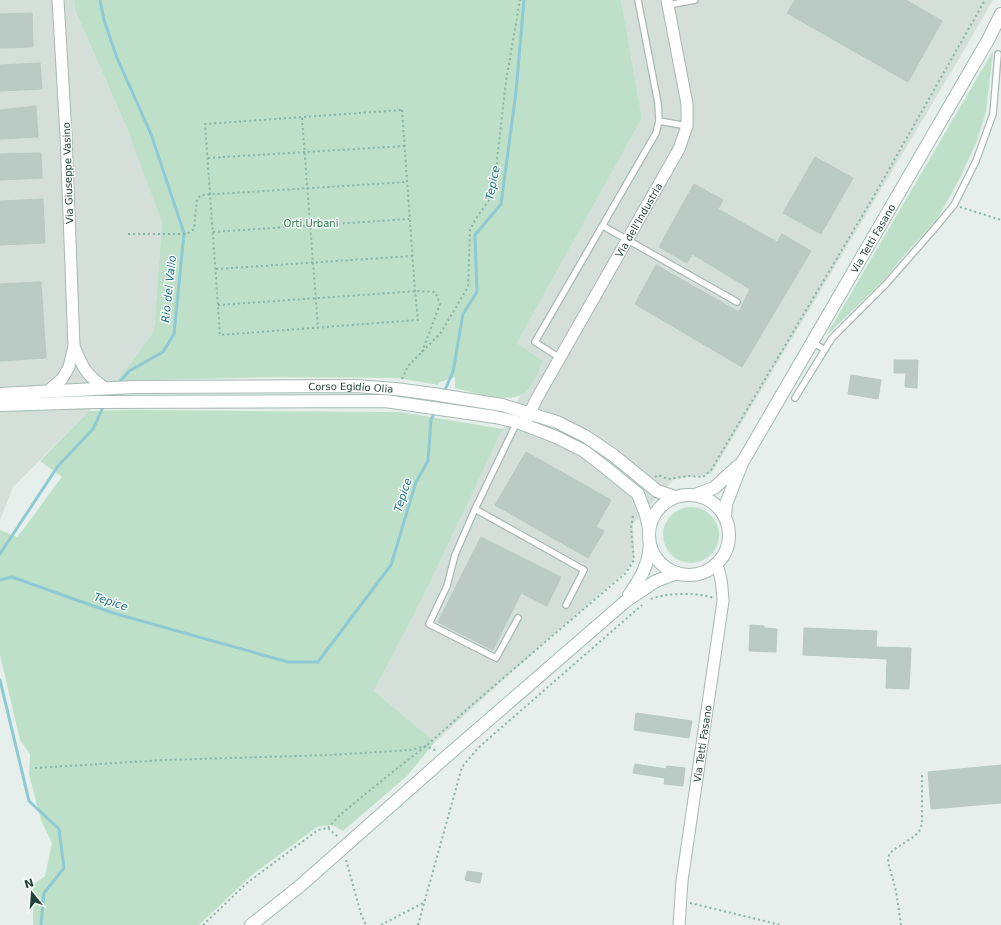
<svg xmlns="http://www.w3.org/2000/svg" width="1001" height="925" font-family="'DejaVu Sans',sans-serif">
	<rect width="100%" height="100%" fill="#e6efeb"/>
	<path fill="#d4dfda" d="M0,0H74L75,10L138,154L162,222L154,331L128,367L89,411L13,487L0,520Z
		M621,0H993L956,64L711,474L674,479L633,524L634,558L626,571L535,651L435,742L374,691L423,597L503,429L520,396L529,390L543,361L517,343L642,118Z"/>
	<path fill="#bfe0c8" d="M74,0H621L642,118L517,343L543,361C539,370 535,381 529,389C516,407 473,392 455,388V377L440,382L438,385L398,378L274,377L116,381L128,367L154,331L162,222L128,131L75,10Z
		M993,51L986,112L976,143L960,178L937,219L907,252L882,282L826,336Z
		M133,410L400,412L503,429L423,597L374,691L435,742L407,776L343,831L332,825L317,827L252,875L199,925H33V885L45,876L52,843L41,820L29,774L30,754L20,740L0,655V530L17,537C33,518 46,497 62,477L40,461L89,411Z
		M663 535a28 28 0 1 1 56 0a28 28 0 1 1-56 0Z"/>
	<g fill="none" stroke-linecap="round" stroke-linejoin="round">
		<path stroke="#8ec9d4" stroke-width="3" d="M100,0L104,20L117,58L151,134L184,233L174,334L163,352L129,371L118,384
			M444,392L453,372L463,314L477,292L475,235L501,204L516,92L524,0
			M0,554L58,466L93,429L104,405
			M0,580L12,577L113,613L288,662H318L391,565L416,482L428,461L431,420L435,412
			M0,680L29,801L59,829L64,868L44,893L41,925"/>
	</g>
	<path fill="#bbcac4" stroke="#b8c9c2" d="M795,0H906L942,21L908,82L787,13Z
		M32,13L33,47L0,48V14Z
		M40,63L42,89L0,91V65Z
		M36,106L38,137L0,139V110Z
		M41,153L42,178L0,180V154Z
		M815,157L853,178L821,234L783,213Z
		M694,184L723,200L718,209L777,242L782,234L811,251L742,367L635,304L656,265L739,312L750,289L692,254L687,263L659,247Z
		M43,199L45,243L0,245V201Z
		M41,282L46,358L0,361V284Z
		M894,360H918L917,388L905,387L906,373H894Z
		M851,375L881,380L878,399L848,394Z
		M526,452L611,500L596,527L604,531L588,558L495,505Z
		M481,537L561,577L547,606L521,593L493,650L438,622Z
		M750,625L764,626V628L777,629L776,652L749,651Z
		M804,628L877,631L876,647L911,648L909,689L886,688L887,659L803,655Z
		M636,713L692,721L689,738L634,730Z
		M635,764L666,769L667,766L685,768L683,786L664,784L665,778L633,773Z
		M1001,765V803L931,809L928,772Z
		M467,871L482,873L480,883L465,880Z"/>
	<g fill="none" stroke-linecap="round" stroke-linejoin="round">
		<defs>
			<path id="lane" d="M668,5L695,0
				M659,121L687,126
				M603,226L737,302
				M812,342L825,350
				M560,358L535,342L656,133L659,121L658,103L638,0
				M795,398L832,338L886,284L935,228L954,205L976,161L993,114L998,54
				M517,422L475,509L455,555L447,586L429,624L496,658L518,618
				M475,509L584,570L566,605"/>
			<g id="street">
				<path d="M74,346C83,368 85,374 105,388"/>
				<path d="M48,391L62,379L69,367L74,346L66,135L58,0"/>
				<path id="s1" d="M524,425L537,398L679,149L687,126V104L667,0"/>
				<path id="s2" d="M679,925L682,881L723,601C722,588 722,576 716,564"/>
			</g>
			<g id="secondary">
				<path id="s3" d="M0,394L134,387L355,386L396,389L433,394L502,405L557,422L585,436L613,455L657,491L675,497"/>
				<path d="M0,405L95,402L385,401L495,417L517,422L556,437L584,451L606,468L638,494L646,515L649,529"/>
				<path d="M695,495L714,488L738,466"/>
				<circle cx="689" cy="535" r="40"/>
				<path id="s4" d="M725,517L726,504L742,463L988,40L1001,14"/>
				<path d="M629,595C641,578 648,566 650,545"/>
				<path d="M251,925L300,886L447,756L626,601L656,581L677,573"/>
			</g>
		</defs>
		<use href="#lane" stroke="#a8b8b2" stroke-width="8"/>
		<use href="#street" stroke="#a8b8b2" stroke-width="13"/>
		<use href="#secondary" stroke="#a4bbb3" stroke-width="14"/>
		<path stroke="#86b3a5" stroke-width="2" stroke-dasharray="2 3" stroke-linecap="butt" d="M402,110L415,291L418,320L220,335L205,124Z
			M302,118L318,328
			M208,158L404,146
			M960,207L1001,220
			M213,232L409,219
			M128,234H187L194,229L197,199L201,195L407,182
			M216,269L412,256
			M218,305L418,291L435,292L440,304L422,352
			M402,379L408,366L440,334L468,287L470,230L475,220L496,190L497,159L506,81L520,0
			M655,477L658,475L668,479L689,476L703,477L711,470L871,201L985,0
			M651,599C665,593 698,592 713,598
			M35,768L164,760L330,755L410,750L426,746L437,751
			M328,828L341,814L395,770L426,746L473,704L626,573L634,560L631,529L633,515
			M346,860L361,914L366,925
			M690,903L781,925
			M203,925L247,883L318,830L328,828L338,837
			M381,925L423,903
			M418,925L462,767L478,748L642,605
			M901,925L896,891L888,862L889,855L893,850L912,838L919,832L922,824V775"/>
		<use href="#lane" stroke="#fff" stroke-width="5.5"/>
		<use href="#street" stroke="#fff" stroke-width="11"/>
		<use href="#secondary" stroke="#fff" stroke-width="12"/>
	</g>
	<g text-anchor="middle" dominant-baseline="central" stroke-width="3" stroke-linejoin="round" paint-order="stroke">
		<g font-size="10" fill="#24423a" stroke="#f7fbf9">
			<text transform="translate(68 173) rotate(-92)">Via Giuseppe Vasino</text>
			<text stroke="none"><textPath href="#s1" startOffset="235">Via dell'Industria</textPath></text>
			<text stroke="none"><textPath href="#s4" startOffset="317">Via Tetti Fasano</textPath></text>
			<text stroke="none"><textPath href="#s3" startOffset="351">Corso Egidio Olia</textPath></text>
			<text stroke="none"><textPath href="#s2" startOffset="183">Via Tetti Fasano</textPath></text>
		</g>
		<g font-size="10" fill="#2d7a4b" stroke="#f7fbf9">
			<text x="311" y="223">Orti Urbani</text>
		</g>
		<g font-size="11" font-style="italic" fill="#1c6f80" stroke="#f7fbf9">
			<text transform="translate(493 183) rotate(-79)">Tepice</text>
			<text transform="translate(169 289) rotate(-84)">Rio del Vallo</text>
			<text transform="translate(403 495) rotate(-72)">Tepice</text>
			<text transform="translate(111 602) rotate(18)">Tepice</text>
		</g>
	</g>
	<g transform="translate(32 893) rotate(343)" stroke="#f7fbf9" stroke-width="3" paint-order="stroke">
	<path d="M0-3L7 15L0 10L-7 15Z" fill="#24423a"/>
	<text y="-6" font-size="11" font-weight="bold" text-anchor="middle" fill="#24423a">N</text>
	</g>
</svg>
